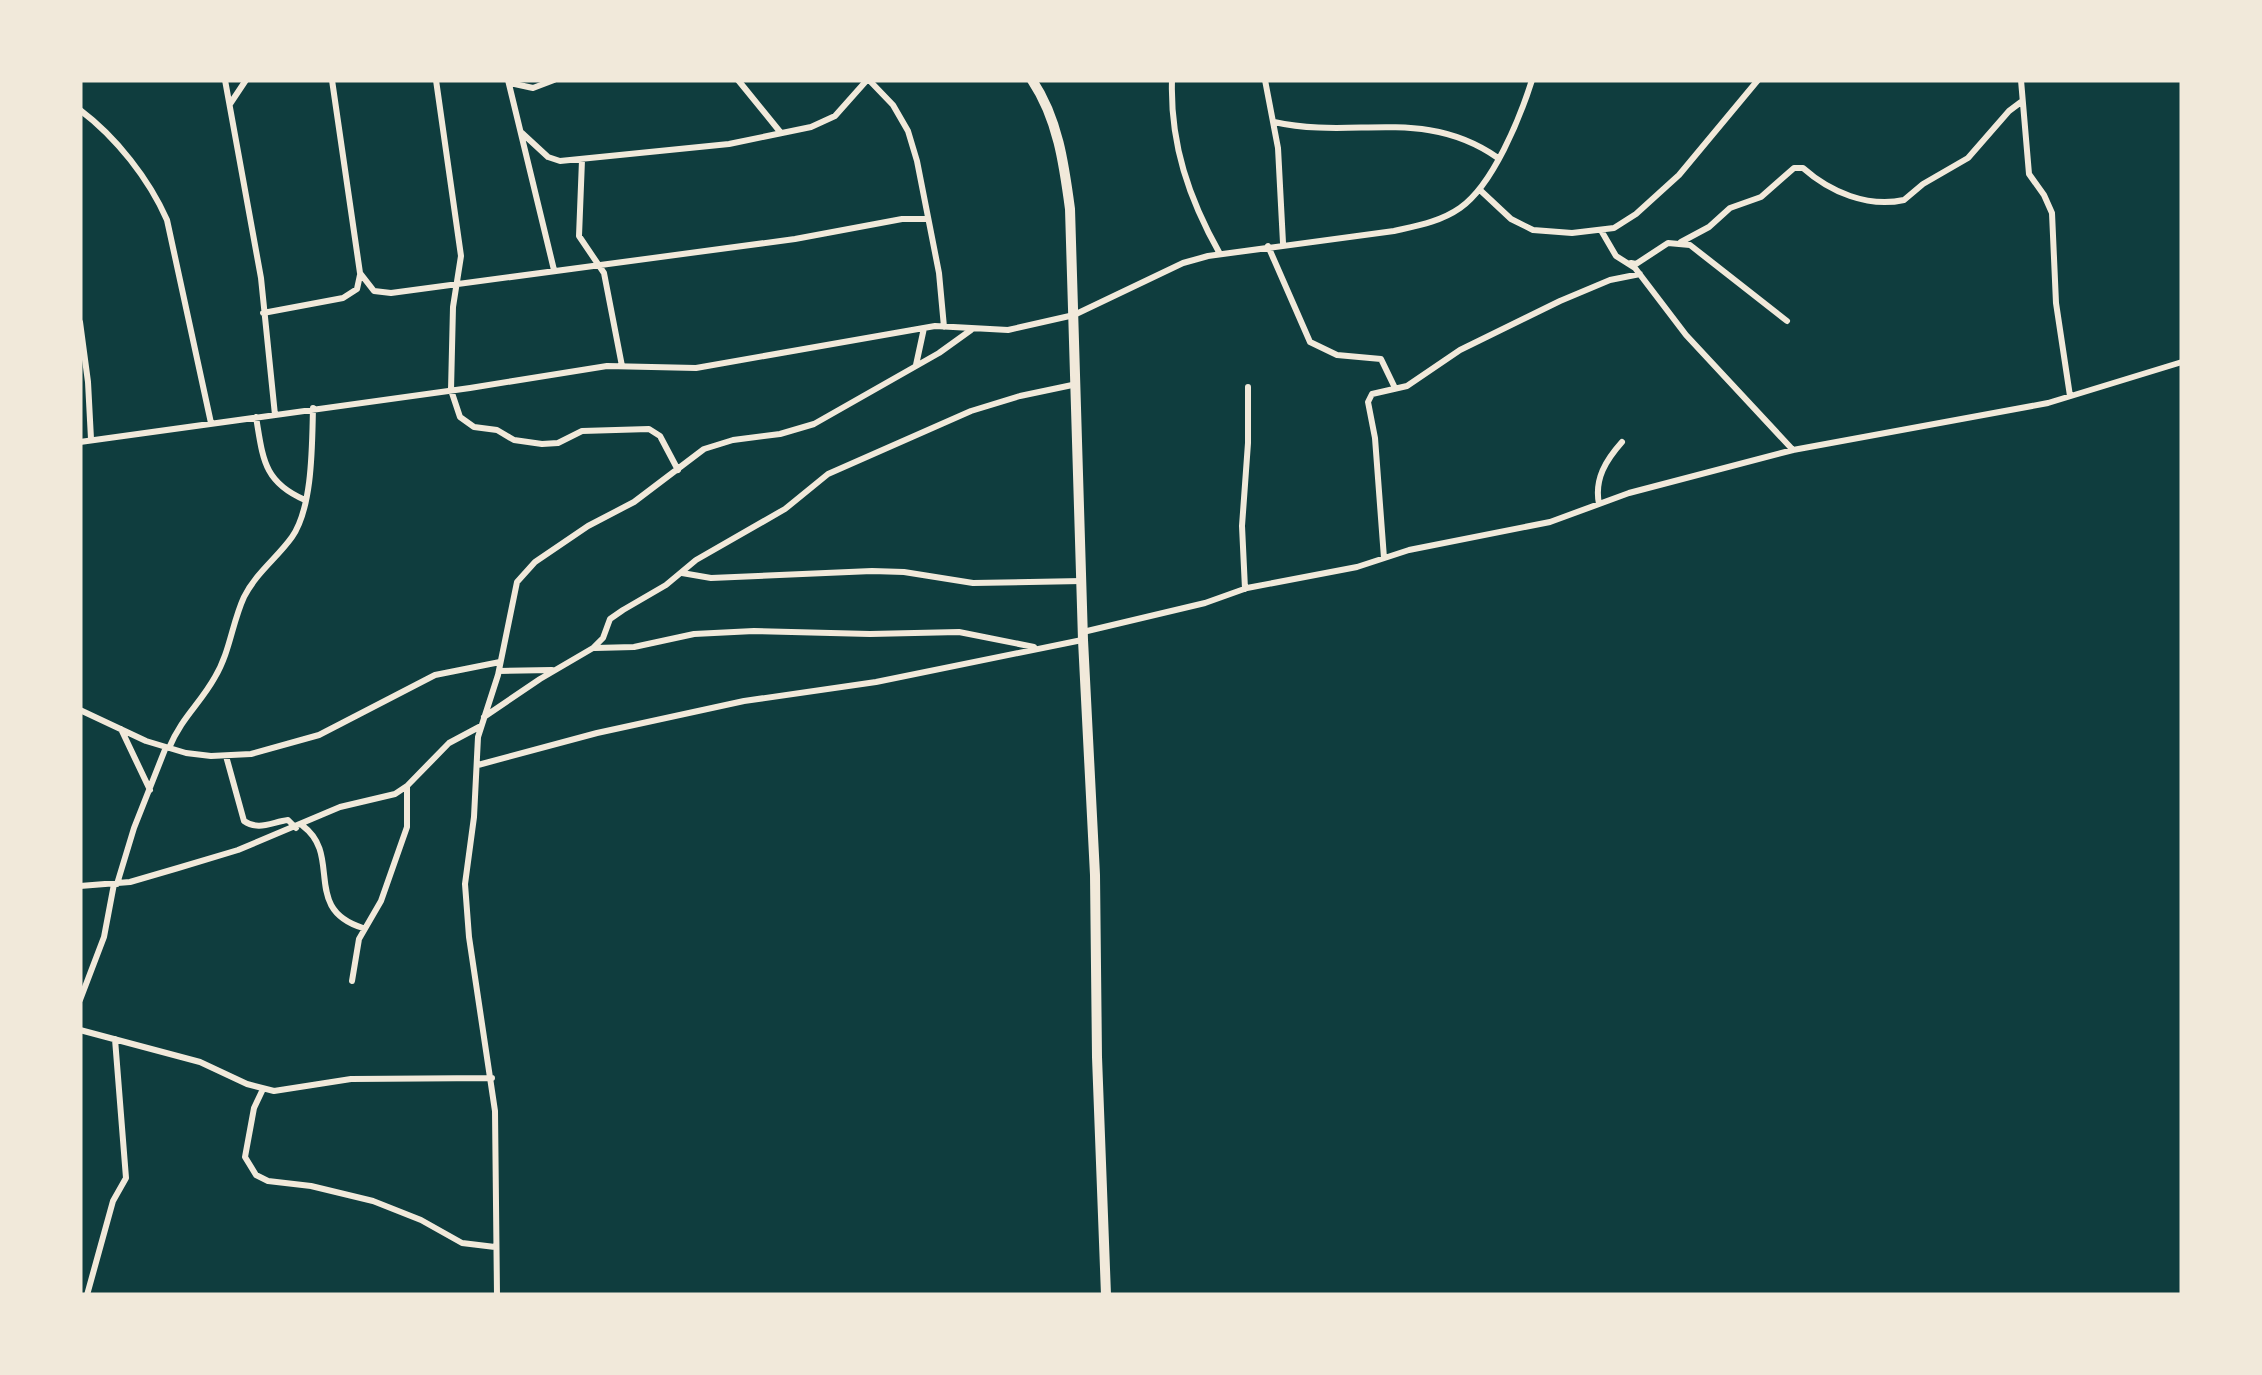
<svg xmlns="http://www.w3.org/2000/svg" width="2262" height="1375" font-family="Signika,sans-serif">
	<rect width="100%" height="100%" fill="#0f3d3e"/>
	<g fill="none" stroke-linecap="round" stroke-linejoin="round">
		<path stroke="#f1e9da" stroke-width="6" d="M225,80L261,278L275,415
			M332,80L360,273L374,291L391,293L795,239L902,219H928
			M436,80L461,256L453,307L451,390L460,417L474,427L497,430L514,440L542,444L558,443L582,431L649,429L660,436L678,470
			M508,80L554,270
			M738,80L781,133
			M869,80L893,105L908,131L917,161L939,273L944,327
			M1172,80C1170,144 1189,199 1220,254
			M1265,80L1278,148L1283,243
			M2021,80L2029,174L2044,195L2052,213L2056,303L2070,396
			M510,83L533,88L554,80
			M230,104L246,80
			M80,110C116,137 149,179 167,220L211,423
			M1274,122C1354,140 1424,106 1498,158
			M522,133L548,157L560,161L729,144L811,127L835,116L867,80
			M582,160L579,236L604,273L622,366
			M1480,190L1511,219L1533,230L1572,233L1614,228L1636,214L1679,175L1758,80
			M1602,232L1616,256L1635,268L1686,335L1793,450
			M1681,242L1709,227L1730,208L1761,197L1794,168H1803C1830,192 1868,208 1904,200L1923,184L1968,158L2009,111L2021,102
			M1268,246L1310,342L1337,355L1381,359L1395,388
			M1631,263L1636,264L1668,243L1690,245L1787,321
			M263,313L343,298L357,289L360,275
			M80,322L88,382L91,439
			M916,365L924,328
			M256,417C263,458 263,482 305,500
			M80,442L470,388L607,366L696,368L935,326L1008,330L1074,315L1183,263L1208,256L1394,231C1416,226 1440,222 1460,208C1493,185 1520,118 1532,80
			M1599,504C1594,479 1606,460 1622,442
			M1384,558L1375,438L1368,402L1372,394L1407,386L1460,350L1560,301L1610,280L1640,274
			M682,573L711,578L872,571L904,572L973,583L1082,581
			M1245,589L1242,526L1248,443V387
			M1083,632L1205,603L1247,588L1357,567L1409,550L1550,522L1629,493L1793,450L2048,403L2182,362
			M595,648L634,647L694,634L754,631L870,634L959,632L1034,647
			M499,671L552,670
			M80,710L146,741L186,753L211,756L251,754L319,735L435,675L500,662
			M484,717L540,679L593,648L603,638L610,619L623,610L666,585L696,560L785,509L828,474L971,411L1020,396L1077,384
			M121,729L150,790
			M169,748C182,717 200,704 215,677C230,652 232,623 244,597C256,573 277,558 292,537C313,507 312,443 313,408
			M226,756L244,821C258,831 272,822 288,820L296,828
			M478,765L597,733L744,701L876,682L1082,640
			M303,826C343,856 301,909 363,928
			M117,884L134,828L166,747
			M80,886L130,882L178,868L238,850L340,807L395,794L407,786L449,743L479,727
			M352,981L359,939L381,901L407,827V787
			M80,1000L104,937L114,884
			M80,1030L200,1062L247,1084L274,1091L351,1079L492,1078
			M263,1089L254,1108L245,1157L256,1175L268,1181L311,1186L373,1201L421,1220L462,1243L495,1247
			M87,1295L113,1201L126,1178L115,1039
			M497,1295L495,1111L469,937L465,884L474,817L478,737L498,675L517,582L535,562L588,526L634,502L704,449L733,440L780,434L814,424L939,353L971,330"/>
		<path stroke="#f1e9da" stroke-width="10" d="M1032,80C1058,119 1064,164 1070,209L1083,640L1095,875L1097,1057L1106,1295"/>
	</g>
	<rect width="2262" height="1375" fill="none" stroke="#f1e9da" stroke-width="165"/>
</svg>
